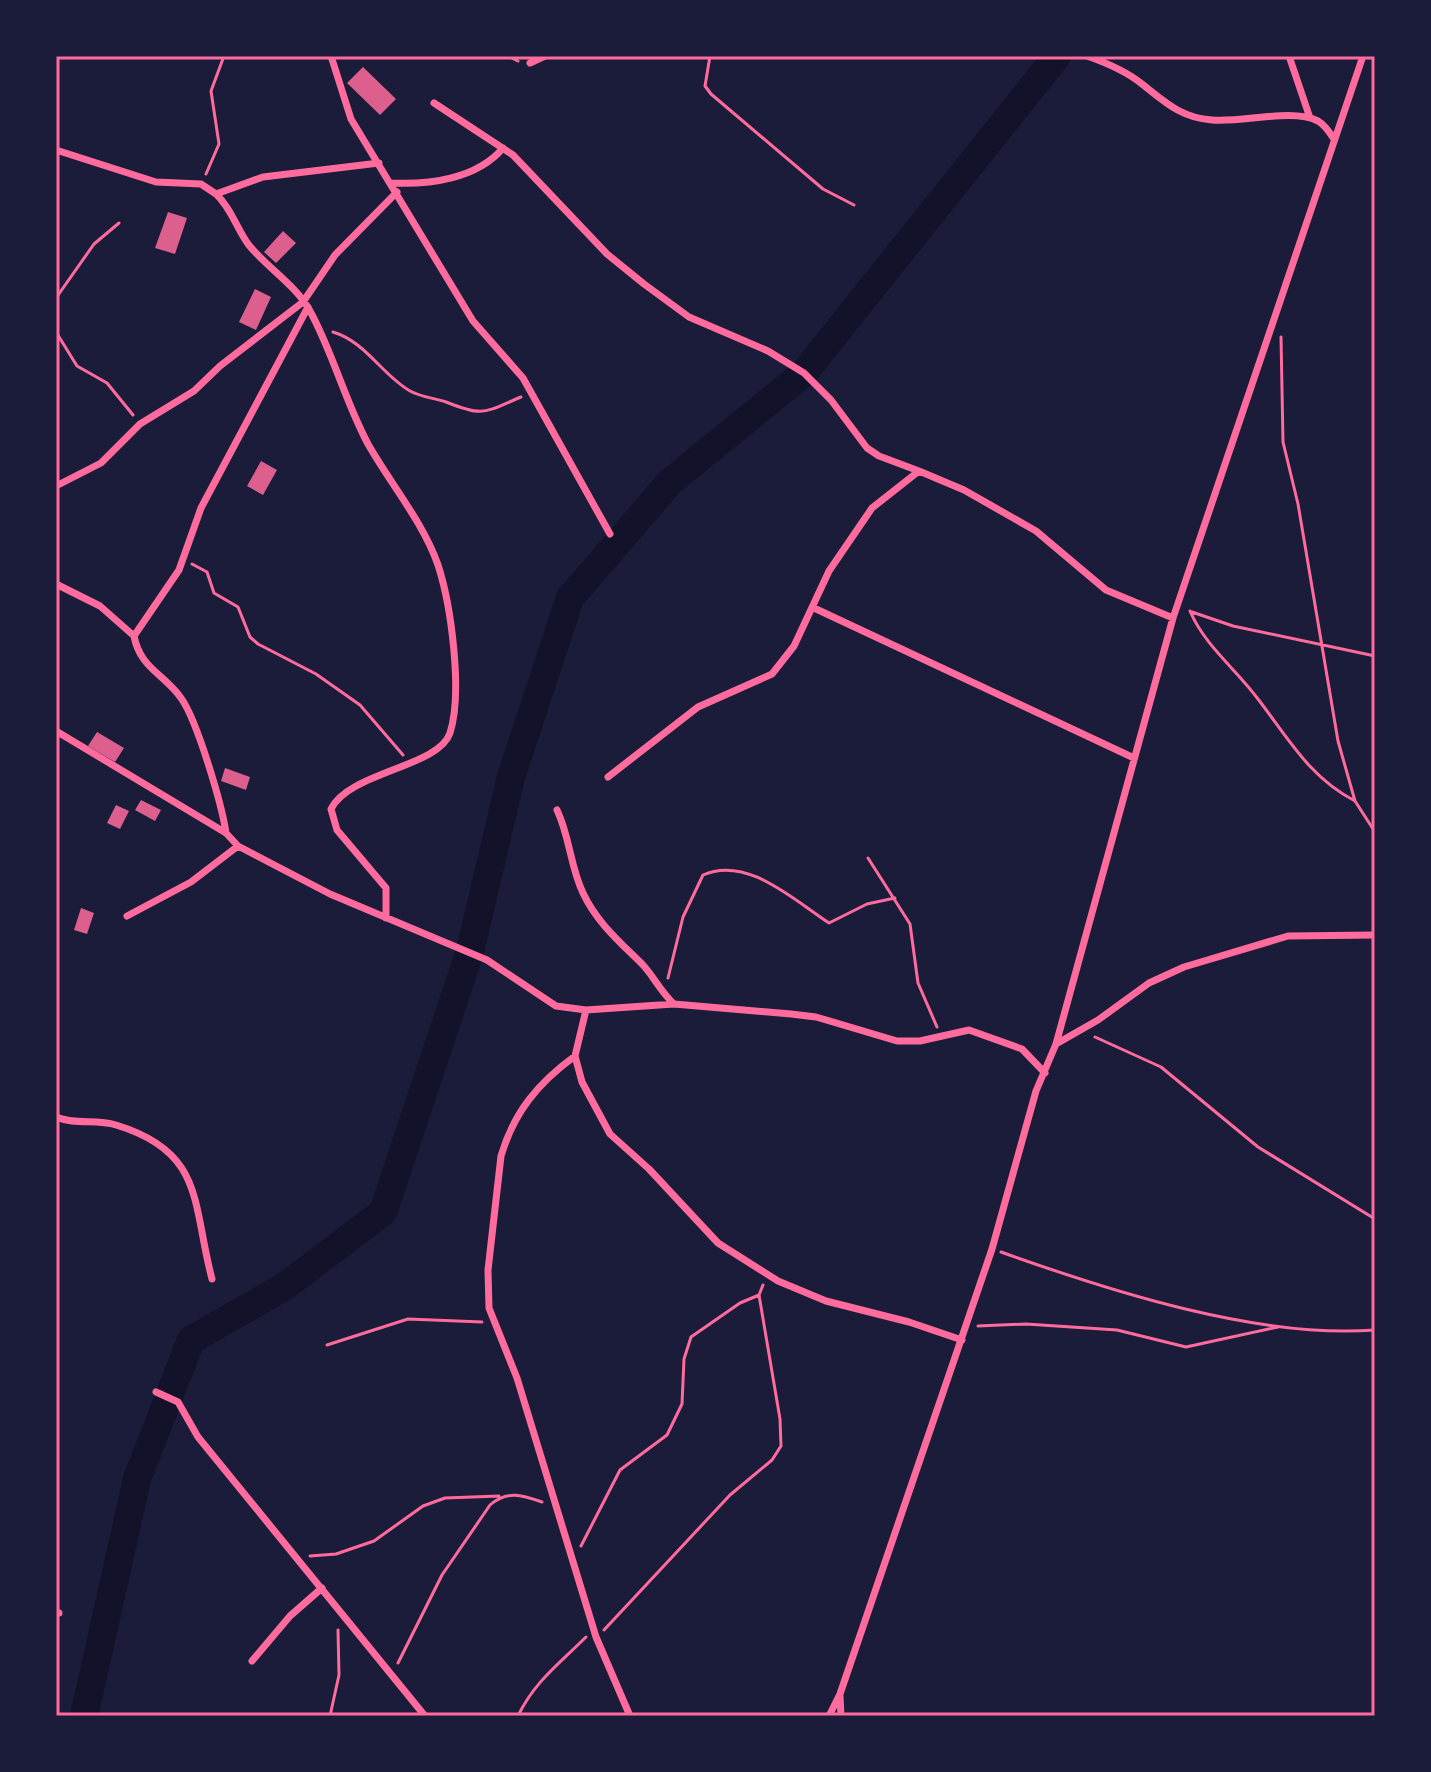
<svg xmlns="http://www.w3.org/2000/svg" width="1431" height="1772" font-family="'Libre Baskerville',serif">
	<rect width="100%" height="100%" fill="#1b1b3a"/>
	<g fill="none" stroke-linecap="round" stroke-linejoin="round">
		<path stroke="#12122b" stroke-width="28" d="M84,1716L137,1479L191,1340L284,1287L383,1212L470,951L511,777L570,598L670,482L804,373L1057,56"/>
	</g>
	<path fill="#dd5f8e" d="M363,67L396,99L380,115L347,83Z
		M168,212L187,218L175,254L155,248Z
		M283,231L296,243L276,263L264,252Z
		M255,289L271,297L256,330L239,322Z
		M261,461L277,470L263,495L247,486Z
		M97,732L124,748L115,762L88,746Z
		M225,768L250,777L246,790L221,781Z
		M141,800L161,810L155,821L135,810Z
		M116,805L129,811L120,829L107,823Z
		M81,908L94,913L87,934L74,930Z"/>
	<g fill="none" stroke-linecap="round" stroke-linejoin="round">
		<path stroke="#ff6b9d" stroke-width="3" d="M508,56L518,61
			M710,56L705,86L711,94L823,189L854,205
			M206,174L219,144L211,91L224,56
			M56,298L94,244L119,223
			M56,332L77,366L107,383L133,415
			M333,332C366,342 382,375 410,391C421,397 434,398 446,402C484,417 483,413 521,397
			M1281,337L1283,442L1298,504L1338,741L1355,801L1375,832
			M192,564L207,572L214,593L238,607L250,637L258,644L316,674L360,705L403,755
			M1190,611C1205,646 1236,669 1258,699C1288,738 1310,778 1355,801
			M1192,612L1233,626L1375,656
			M868,858L910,924L918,983L937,1027
			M668,978L683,917L703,875C747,855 795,901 829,923L867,904L895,898
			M1095,1037L1161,1067L1258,1147L1375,1219
			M1001,1252C1110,1291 1259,1339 1375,1330
			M978,1326L1026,1324L1117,1330L1186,1347L1278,1327
			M327,1345L408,1319L482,1322
			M581,1546L620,1470L667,1435L682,1404L684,1359L691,1337L740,1303L759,1295
			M310,1556L336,1554L374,1541L423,1506L445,1498L499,1496
			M604,1630L730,1495L772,1460L781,1446L780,1419L759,1295L763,1285
			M398,1663L442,1575L490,1505C507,1490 522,1495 542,1502
			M330,1716L339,1675L338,1630
			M518,1716C534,1682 560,1663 586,1637"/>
		<path stroke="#ff6b9d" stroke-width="7" d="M331,56L351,119L473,321L523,378L610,534
			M1087,56C1107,63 1126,71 1142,84C1165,102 1181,118 1212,120C1242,123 1292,108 1318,121C1325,125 1330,133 1334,139
			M1289,56L1310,118
			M530,63L545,56
			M434,103L513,155L607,254L644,284L689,317L768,351L804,373L831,400L867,448L879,456L919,471
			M56,150L156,182L201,184L216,194L263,177L379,163
			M391,183C429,185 477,179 503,148
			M216,194C231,208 236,227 248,244C266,267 296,285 310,311C333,353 345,401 368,444C390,483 423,522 438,565C451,605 463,692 450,733C439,767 349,772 331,809L337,830L386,888V918
			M56,486L101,463L140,424L194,391L220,366L303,302L335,255L397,192
			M56,584L100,606L134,636
			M814,608L1134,758
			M56,731L226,833L238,846L330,894L487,960L556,1006L586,1010L674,1004L791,1014L816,1017L897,1041H920L969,1030L1022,1049L1045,1073
			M608,777L698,707L772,674L794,646L829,571L872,508L919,471L964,490L1036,531L1106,590L1173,618
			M557,810C570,837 570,866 583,893C597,923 621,943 643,965C654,977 661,992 674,1004
			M226,833C222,805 197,720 181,698C164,674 140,668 134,636L179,570L201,508L308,307
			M127,916L191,882L238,846
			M586,1010L575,1056L582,1082L610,1134L649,1169L718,1243L778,1281L826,1301L909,1322L962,1340
			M1056,1044L1098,1020L1149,983L1184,967L1288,936L1375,935
			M575,1056C538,1083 514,1112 501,1156L488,1270L489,1308L517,1378L596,1637L630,1716
			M56,1117C75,1125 96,1119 116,1125C205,1152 192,1204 212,1279
			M156,1392L178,1402L198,1437L425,1716
			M56,1613H59
			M252,1661L290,1616L322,1588
			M840,1696L841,1716
			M829,1716L840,1694L992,1249L1036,1091L1056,1044L1173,618L1363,56"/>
	</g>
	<rect width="1431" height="1772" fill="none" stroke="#1b1b3a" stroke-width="116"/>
	<rect x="58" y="58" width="1315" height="1656" fill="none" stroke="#ff6b9d" stroke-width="3"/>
</svg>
